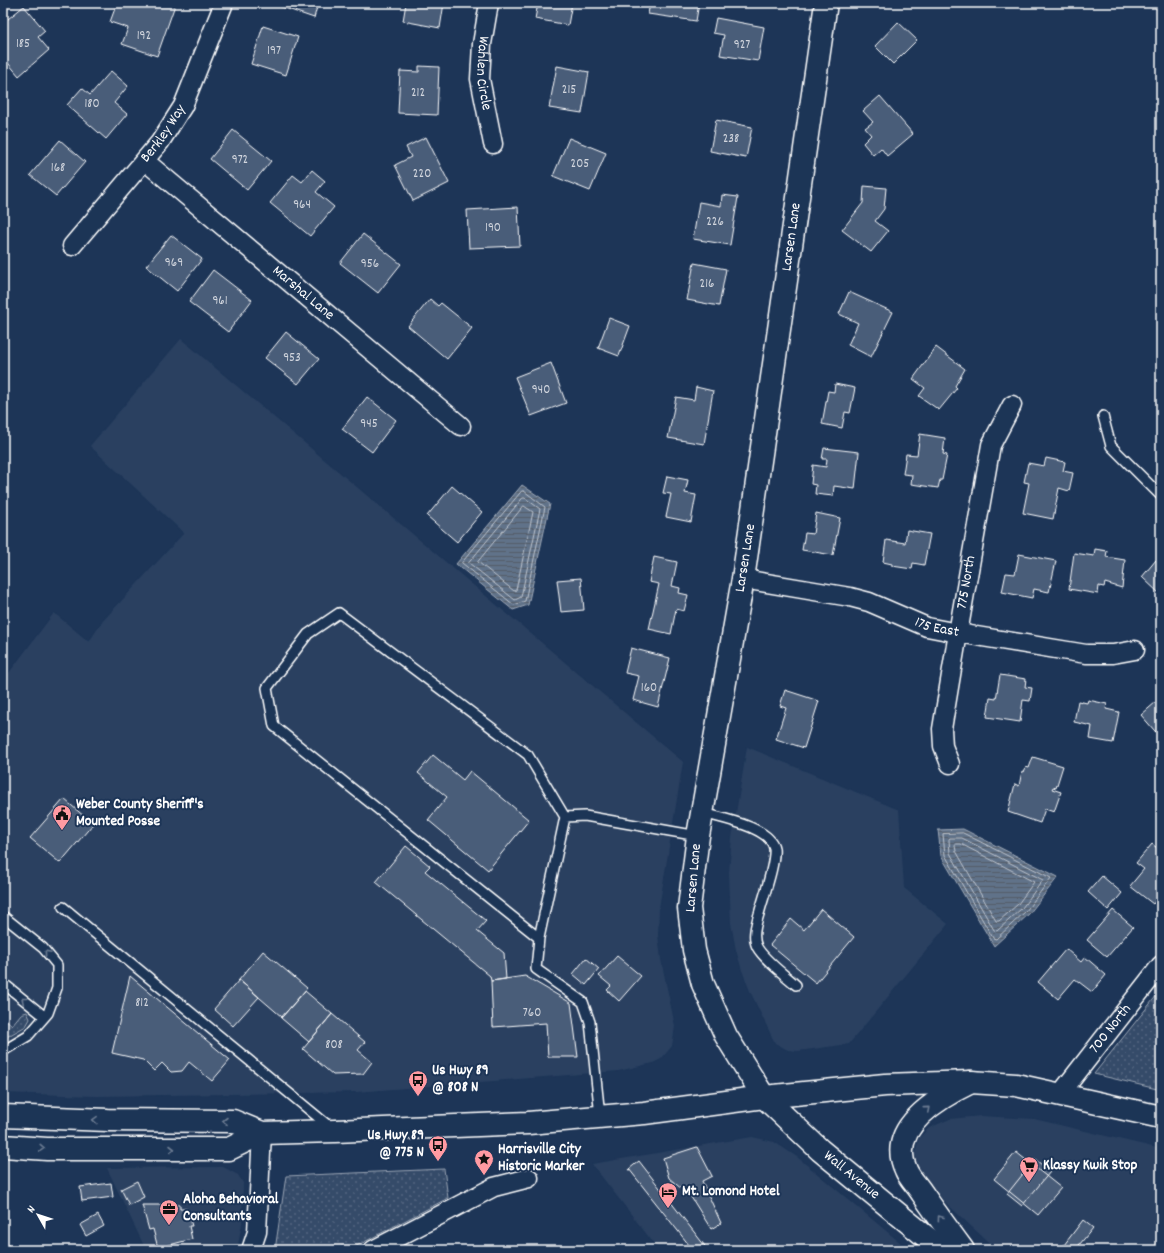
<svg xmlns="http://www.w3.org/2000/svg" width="1164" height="1253" font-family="Dekko,sans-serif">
	<defs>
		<pattern id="green-dots" width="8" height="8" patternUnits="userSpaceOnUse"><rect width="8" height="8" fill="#364b69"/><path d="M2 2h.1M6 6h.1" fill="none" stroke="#546680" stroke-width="1.8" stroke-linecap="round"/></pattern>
		<pattern id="water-rules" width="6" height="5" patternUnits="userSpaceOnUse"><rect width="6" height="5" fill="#617289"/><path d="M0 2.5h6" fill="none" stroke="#555d67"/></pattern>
	</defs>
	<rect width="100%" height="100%" fill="#1d3557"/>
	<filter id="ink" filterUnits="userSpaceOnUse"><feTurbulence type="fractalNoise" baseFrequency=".025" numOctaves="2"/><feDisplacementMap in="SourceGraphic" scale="8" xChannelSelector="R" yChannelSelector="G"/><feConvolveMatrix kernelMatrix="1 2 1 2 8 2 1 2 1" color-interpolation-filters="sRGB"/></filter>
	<g filter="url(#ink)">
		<path fill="#2a4161" d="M181,339L683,762L659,908L658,935L661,960L675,1026L672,1046L661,1059L653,1063L618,1071L356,1092L97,1096L3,1093V681L54,613L89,642L102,622L184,533L90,446Z
			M747,747L899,810L904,888L948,924L849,1044L798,1051L788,1050L775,1043L750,991L742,970L736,950L731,923L729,872L732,838Z
			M981,1116L1034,1119L1161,1149V1250H997L945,1202L922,1175L914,1158L919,1138L929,1128L950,1119Z
			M752,1137L774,1142L797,1157L909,1250H659L592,1164Z
			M223,1167L238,1175L243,1183L242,1223L237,1250H146L107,1168Z"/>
		<path fill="url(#green-dots)" stroke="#9aa5b4" d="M1161,990V1090L1094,1074Z
			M27,1012L30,1019L26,1026L3,1039V1017L12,1025L21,1014Z
			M444,1169L448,1198L349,1250H275L286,1176Z"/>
		<path fill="url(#water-rules)" stroke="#a0aab8" d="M522,485L550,504L528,605L513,610L456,564Z
			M963,829L1058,877L1029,914L994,946L941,856L938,830Z"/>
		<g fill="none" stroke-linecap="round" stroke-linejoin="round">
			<path stroke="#c0c7d0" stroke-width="1" d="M522,491H524L545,507L525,601L514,605L462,563Z
				M523,498H525L540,509L521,597L515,600L469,563Z
				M524,506L533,512L516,590L514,591L478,562Z
				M963,833L1051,878L1026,911L996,939L993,938L945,855L943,834Z
				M950,838H962L1043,880L1022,908L997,931L994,930L950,853L949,840Z
				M957,844H961L1034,882L1018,904L999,921H996L956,851L955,846Z"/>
		</g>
		<path fill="#4a5d79" stroke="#fff" d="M117,3L135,5L136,3H168L175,5L157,56L122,44L128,28L110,22Z
			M273,3H318L314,18L273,4Z
			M406,3H444L440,28L403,21Z
			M538,3H572L568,25L535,19Z
			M650,3H699L696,21L648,14Z
			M24,6L45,31L38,37L49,50L19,76L3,57V23Z
			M716,18L764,27L758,61L720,55L724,35L713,33Z
			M898,22L917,40L893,64L875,46Z
			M263,26L298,37L286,75L251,64Z
			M419,66L439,67L437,115L398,113L400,71L419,72Z
			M557,66L589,72L582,113L549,108Z
			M111,71L128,86L114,103L127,114L106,139L67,105L82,88L90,95Z
			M880,96L913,134L887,156L881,148L873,155L863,143L871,135L865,128L873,122L863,111Z
			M716,120L752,127L746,158L710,151Z
			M233,130L271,161L247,190L210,159Z
			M426,137L449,183L413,201L395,165L411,157L406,147Z
			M569,138L606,153L590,191L553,176Z
			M60,140L85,162L56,196L30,175Z
			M312,170L325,181L316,192L334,207L310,236L270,203L293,175L302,182Z
			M864,186L886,188L884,209L875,221L888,231L871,252L842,230L863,203Z
			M722,195L738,197L730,245L693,239L699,202L721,206Z
			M518,207L520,246L469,248L467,210Z
			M363,234L401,264L378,293L340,263Z
			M171,235L202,259L177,291L146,266Z
			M694,263L726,269L719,306L687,300Z
			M213,270L252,300L228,332L189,302Z
			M849,292L893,312L871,357L848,345L858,323L839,314Z
			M430,299L438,306L441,303L472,328L447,359L408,326Z
			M609,318L630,326L619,356L598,348Z
			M286,332L319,359L298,384L265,358Z
			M936,347L965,369L955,386L957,388L939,410L919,396L925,388L913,379Z
			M551,363L566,403L531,416L515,377Z
			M835,384L855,388L850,413L845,412L842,428L822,424L828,391L834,392Z
			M696,387L713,391L704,444L668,438L676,397L694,400Z
			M367,397L396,420L372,452L342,429Z
			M920,434L945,438L943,454L947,455L942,480H940L938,488L911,484L912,475L903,474L906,454L917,455Z
			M824,448L859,452L855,489L834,486L833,496L815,494L816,485L811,484L813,465L826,467L827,459H822Z
			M1046,458L1065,462L1063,471L1073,473L1069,491L1059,488L1053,519L1023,513L1029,483L1024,482L1028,463L1044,466Z
			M667,476L688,480L685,493L696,495L691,522L666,517L671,494L663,493Z
			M452,486L482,512L457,542L427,516Z
			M816,513L840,518L833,555L802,550L805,533L813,534Z
			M907,530L930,534L924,565L913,563L912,569L892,566V564L883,562L886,540L905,543Z
			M1095,549L1107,551L1106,557L1125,560L1122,588L1105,583L1104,587L1099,586L1098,594L1069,589L1074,553L1094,556Z
			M1019,554L1056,561L1049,592L1034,589L1032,598L1002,592L1006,573L1015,574Z
			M654,557L677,562L672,586L680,588L679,593L688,595L684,611L676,609L671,634L649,629L659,584L649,582Z
			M1156,560L1161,564V595L1142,577Z
			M581,578L584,610L561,612L557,580Z
			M631,648L670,658L658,707L633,700L639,676L625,673Z
			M1000,675L1026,679L1025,687L1032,688L1030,701L1023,700L1020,722L987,717L990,698L996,699Z
			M785,690L819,701L804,748L776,739L786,708L780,706Z
			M1088,700L1107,704L1106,709L1119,712L1113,743L1090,739L1092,726L1074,722L1078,701L1087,703Z
			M1156,702L1159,705L1161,702V738L1141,715Z
			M433,755L463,780L470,771L529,820L488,870L428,820L447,797L418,773Z
			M1033,757L1063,766L1056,788L1053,787L1052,789L1061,792L1054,812L1045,809L1040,823L1008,812L1015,784L1019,786L1022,771L1024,772L1026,767L1029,768Z
			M64,799L93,824L60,863L30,838Z
			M1152,844L1161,851V895L1153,904L1130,886L1144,869L1136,863Z
			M406,846L430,866L425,871L486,921L477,931L504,953L506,979L491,981L490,976L376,882Z
			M1102,876L1122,893L1108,910L1088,892Z
			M821,909L854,937L816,983L770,945L791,919L804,930Z
			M1113,910L1133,927L1107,957L1087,940Z
			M1066,949L1081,962L1085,957L1106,975L1092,992L1075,979L1058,999L1038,982Z
			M263,951L307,988L282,1017L239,980Z
			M617,956L641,976L619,1001L607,990L611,986L599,976Z
			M586,958L599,969L586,985L573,974Z
			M130,976L230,1060L212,1081L189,1062L182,1071L171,1072L162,1063L154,1071L143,1060L112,1053Z
			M525,976L571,1003L578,1057H548L546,1023L493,1027L491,981Z
			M239,980L259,997L233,1026L214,1009Z
			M305,991L332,1014L309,1042L281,1018Z
			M332,1014L365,1042L358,1050L372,1062L363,1074L333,1075L303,1049Z
			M697,1147L712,1176L702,1181L721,1223L711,1229L691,1197L669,1178L663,1158Z
			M1016,1152L1061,1188L1038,1215L994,1179Z
			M1035,1159L1050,1172L1022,1206L1007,1194Z
			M639,1161L708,1250H693L629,1169Z
			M137,1181L144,1197L129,1205L121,1189Z
			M111,1183L113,1197L82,1201L80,1187Z
			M142,1205H180V1209H187L192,1226H189L192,1239L158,1248L153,1229L149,1230Z
			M98,1215L104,1226L86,1236L80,1225Z
			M1083,1220L1093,1228L1075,1250H1070L1064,1245Z
			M11,1246L12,1250H3V1248Z"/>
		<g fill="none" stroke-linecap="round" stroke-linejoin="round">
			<defs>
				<path id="service" d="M1103,416L1111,446L1161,496
					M703,813C720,818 770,827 774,848C776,863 763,898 759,914C756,924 752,937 757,947C764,960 785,975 796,985
					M565,817L585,816L698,836
					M63,907L330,1127
					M3,916L43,948L57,965V988L48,1013L28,1036L3,1051
					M539,938L274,726L267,688L308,634L339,613L528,755L565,817L539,938L536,969L583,1002L590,1022L600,1116
					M3,983L44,1016"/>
				<g id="minor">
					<path id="s1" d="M489,3L482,44L480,79L493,144"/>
					<path id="s2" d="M145,161L461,426"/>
					<path id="s3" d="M72,246L160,142L183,106L224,3"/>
					<path id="s4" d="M743,579L850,597L869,602L927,627L958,633L1086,654H1113L1135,650"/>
					<path id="s5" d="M950,764L943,746L942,729L958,633L991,445L1012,405"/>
					<path id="s6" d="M1061,1093L1161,965"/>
					<path d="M251,1250L257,1232L262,1133"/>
					<path d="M373,1250L494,1187L529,1178"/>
				</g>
				<g id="secondary">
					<path id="s7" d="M826,3L743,579L698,836L689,908L694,950L703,984L726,1036L764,1097L820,1150L942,1250"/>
					<path d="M963,1250C949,1231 935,1212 922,1193C917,1185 909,1178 906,1170C886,1128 940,1097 971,1082"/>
				</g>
				<path id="primary" d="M3,1116L108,1120L233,1121L262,1133L335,1131L528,1123L644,1113L764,1097L885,1085L971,1082L1016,1085L1161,1117
					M3,1146L47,1149H229L262,1133"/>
			</defs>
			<use href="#service" stroke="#fff" stroke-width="12"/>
			<use href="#minor" stroke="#fff" stroke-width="21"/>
			<use href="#secondary" stroke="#fff" stroke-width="25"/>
			<use href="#primary" stroke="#fff" stroke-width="25"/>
			<use href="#service" stroke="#1d3557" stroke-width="9"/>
			<use href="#minor" stroke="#1d3557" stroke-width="18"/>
			<use href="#secondary" stroke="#1d3557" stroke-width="22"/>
			<use href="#primary" stroke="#1d3557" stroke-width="22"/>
		</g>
		<defs><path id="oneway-chevron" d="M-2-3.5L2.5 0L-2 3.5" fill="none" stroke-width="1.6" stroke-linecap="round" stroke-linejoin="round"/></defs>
		<g stroke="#6c7c92">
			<use href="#oneway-chevron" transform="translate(47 953) rotate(-131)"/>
			<use href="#oneway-chevron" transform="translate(24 1000) rotate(-141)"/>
			<use href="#oneway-chevron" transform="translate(927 1109) rotate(-41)"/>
			<use href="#oneway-chevron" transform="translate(95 1120) rotate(-178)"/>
			<use href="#oneway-chevron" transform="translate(225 1121) rotate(-180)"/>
			<use href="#oneway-chevron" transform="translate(42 1148) rotate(3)"/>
			<use href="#oneway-chevron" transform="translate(172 1149)"/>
			<use href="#oneway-chevron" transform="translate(940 1218) rotate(-126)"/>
		</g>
	</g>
	<defs>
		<symbol id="civic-pin" viewBox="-11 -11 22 30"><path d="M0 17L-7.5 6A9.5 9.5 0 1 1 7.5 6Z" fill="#ff9aa2" stroke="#1d3557"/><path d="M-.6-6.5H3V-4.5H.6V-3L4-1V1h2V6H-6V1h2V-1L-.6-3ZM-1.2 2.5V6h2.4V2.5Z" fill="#111"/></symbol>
		<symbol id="bus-pin" viewBox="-11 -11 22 30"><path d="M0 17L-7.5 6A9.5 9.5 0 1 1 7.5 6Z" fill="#ff9aa2" stroke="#1d3557"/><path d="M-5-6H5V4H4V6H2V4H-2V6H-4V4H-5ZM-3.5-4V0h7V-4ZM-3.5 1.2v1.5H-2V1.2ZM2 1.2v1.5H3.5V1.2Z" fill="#111"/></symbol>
		<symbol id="sight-pin" viewBox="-11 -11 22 30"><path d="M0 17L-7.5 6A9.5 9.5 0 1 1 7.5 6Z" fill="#ff9aa2" stroke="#1d3557"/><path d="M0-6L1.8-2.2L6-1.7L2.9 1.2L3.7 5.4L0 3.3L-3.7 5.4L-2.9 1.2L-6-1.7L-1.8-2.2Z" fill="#111"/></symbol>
		<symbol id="supermarket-pin" viewBox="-11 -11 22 30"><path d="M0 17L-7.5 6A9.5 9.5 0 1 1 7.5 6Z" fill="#ff9aa2" stroke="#1d3557"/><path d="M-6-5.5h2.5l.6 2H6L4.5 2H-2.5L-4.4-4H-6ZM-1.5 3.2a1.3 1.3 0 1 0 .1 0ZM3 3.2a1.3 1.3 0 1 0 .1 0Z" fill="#111"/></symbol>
		<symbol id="hotel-pin" viewBox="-11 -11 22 30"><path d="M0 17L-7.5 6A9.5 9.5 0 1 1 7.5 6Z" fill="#ff9aa2" stroke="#1d3557"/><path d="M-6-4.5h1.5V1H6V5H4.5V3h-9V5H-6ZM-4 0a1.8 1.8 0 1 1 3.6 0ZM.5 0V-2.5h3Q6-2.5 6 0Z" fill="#111"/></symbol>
		<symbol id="office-pin" viewBox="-11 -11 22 30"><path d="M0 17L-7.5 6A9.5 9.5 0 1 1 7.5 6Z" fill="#ff9aa2" stroke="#1d3557"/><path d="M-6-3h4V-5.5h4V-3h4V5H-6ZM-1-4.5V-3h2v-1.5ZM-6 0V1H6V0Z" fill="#111"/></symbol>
	</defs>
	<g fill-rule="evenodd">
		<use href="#civic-pin" x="51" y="803" width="22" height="30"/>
		<use href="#bus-pin" x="407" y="1069" width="22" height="30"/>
		<use href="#bus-pin" x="427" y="1134" width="22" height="30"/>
		<use href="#sight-pin" x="473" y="1148" width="22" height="30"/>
		<use href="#supermarket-pin" x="1018" y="1155" width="22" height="30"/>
		<use href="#hotel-pin" x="657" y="1181" width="22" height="30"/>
		<use href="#office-pin" x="158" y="1198" width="22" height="30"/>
	</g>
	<g text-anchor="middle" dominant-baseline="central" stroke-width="4" stroke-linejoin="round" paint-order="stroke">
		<g font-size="13" fill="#d2d6de">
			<text x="144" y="36">192</text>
			<text x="23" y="44">185</text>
			<text x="742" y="45">927</text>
			<text x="274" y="51">197</text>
			<text x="569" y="90">215</text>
			<text x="418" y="93">212</text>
			<text x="92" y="104">180</text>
			<text x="731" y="139">238</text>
			<text x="240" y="160">972</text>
			<text x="580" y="164">205</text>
			<text x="58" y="168">168</text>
			<text x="422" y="174">220</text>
			<text x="302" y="205">964</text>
			<text x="715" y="222">226</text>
			<text x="493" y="228">190</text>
			<text x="174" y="263">969</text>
			<text x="370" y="264">956</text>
			<text x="707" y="284">216</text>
			<text x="220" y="301">961</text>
			<text x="292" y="358">953</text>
			<text x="541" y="390">940</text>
			<text x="369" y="424">945</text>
			<text x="649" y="688">160</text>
			<text x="142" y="1003">812</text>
			<text x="532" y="1013">760</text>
			<text x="334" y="1045">808</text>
		</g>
		<g font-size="15" fill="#fff" stroke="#1d3557">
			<text stroke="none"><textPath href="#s1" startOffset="71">Wahlen Circle</textPath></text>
			<text stroke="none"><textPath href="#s3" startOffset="145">Berkley Way</textPath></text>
			<text transform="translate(792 237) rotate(-82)">Larsen Lane</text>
			<text stroke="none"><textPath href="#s2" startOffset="206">Marshal Lane</textPath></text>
			<text transform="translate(746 558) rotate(-81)">Larsen Lane</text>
			<text stroke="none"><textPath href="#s5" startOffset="185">775 North</textPath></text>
			<text stroke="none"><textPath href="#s4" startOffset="201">175 East</textPath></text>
			<text transform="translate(694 878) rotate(-85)">Larsen Lane</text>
			<text stroke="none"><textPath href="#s6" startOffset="81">700 North</textPath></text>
			<text stroke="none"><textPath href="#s7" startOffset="1239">Wall Avenue</textPath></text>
		</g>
		<g font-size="15" font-weight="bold" fill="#fff" stroke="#1d3557" text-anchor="start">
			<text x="76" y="805">Weber County Sheriff's<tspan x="76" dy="17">Mounted Posse</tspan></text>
			<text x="432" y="1071">Us Hwy 89<tspan x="432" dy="17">@ 808 N</tspan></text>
			<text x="424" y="1136" text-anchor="end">Us Hwy 89<tspan x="424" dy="17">@ 775 N</tspan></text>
			<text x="498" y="1150">Harrisville City<tspan x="498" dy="17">Historic Marker</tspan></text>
			<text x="1043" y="1166">Klassy Kwik Stop</text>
			<text x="682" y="1192">Mt. Lomond Hotel</text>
			<text x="183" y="1200">Aloha Behavioral<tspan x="183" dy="17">Consultants</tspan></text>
		</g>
	</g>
	<rect width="1164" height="1253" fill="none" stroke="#1d3557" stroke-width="16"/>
	<rect x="8" y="8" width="1148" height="1237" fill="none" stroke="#fff" stroke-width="1.5" filter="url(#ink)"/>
	<g transform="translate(38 1215) rotate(309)" stroke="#1d3557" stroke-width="3" paint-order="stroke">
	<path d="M0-3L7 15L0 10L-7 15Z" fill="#ffffff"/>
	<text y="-6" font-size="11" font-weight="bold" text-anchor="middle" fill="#ffffff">N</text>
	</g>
</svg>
